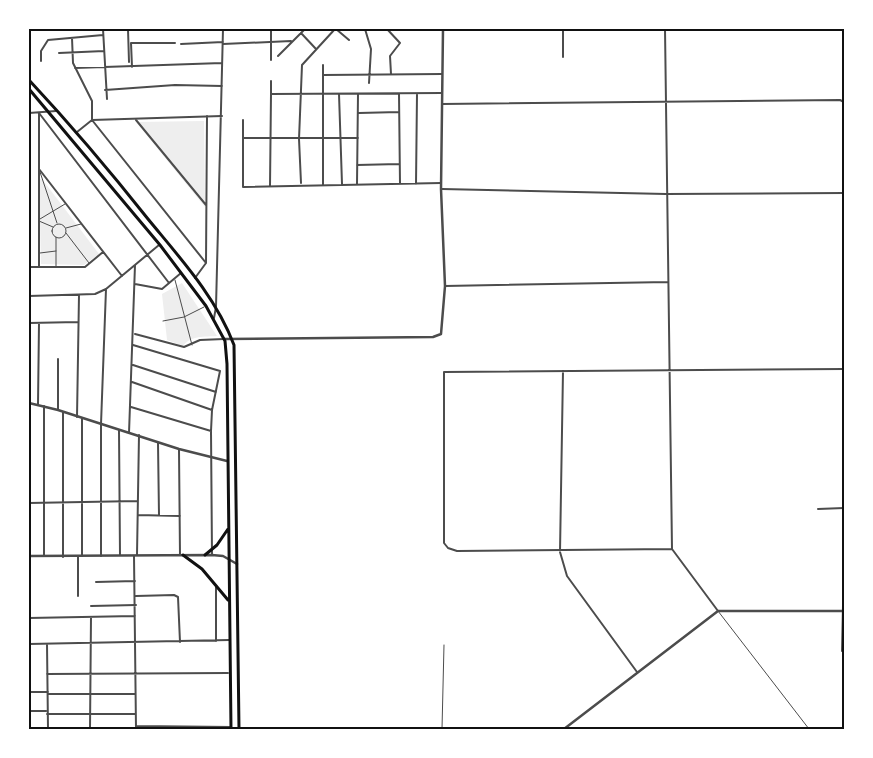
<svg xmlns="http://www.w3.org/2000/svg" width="873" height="758" font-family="Barlow,sans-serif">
	<rect width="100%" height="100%" fill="#fff"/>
	<path fill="#eee" d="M204,121L205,207L136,122Z
		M39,179H42L99,254L84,265L41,264Z
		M182,283L217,336C205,337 191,335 183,346L167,340L162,294Z"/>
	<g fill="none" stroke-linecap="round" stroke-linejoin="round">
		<path stroke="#4c4c4c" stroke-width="1" d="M718,611L809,729
			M442,729L444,645"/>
		<path stroke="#4c4c4c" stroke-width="1" d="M40,172L57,223
			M40,219L65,204
			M39,221L53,227
			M52 231a7 7 0 1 1 14 0a7 7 0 1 1-14 0Z
			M66,228L81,224
			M66,233L89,263
			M40,253L56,251
			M56,266V237
			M175,280L192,345
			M163,321L184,317L204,307"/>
		<path stroke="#4c4c4c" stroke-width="2" d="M103,29L107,99
			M128,29L129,62
			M336,29L349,40
			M365,29L371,49L369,83
			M387,29L400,43L390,56L391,74
			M665,29L672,549
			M301,33L316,49
			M72,38L73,63L92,101V120L206,263
			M181,44L223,42
			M223,44L291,41
			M59,53L104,51
			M278,56L305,29
			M563,57V29
			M271,60V29
			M41,61V51L48,40L103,35
			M323,65V185
			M132,67L131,43H175
			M75,68L222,63
			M323,75L442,74
			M271,81V94L442,93
			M105,90L175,85L222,86
			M339,94L342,184
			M399,94L400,184
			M442,104L840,100L844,102
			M29,113L56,111
			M39,113L169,283
			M359,113L399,112
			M136,120L206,205
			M243,120V187L441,183
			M77,132L92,120L222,116
			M243,138H358
			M357,165L399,164
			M39,169L122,276
			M301,183L299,139L302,65L335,29
			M357,184L358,94
			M416,184L417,94
			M270,186L271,94
			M442,189L666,194L844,193
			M39,266V113
			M29,267H85L103,252
			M195,278L206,263L207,116
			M135,284L162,289L181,273
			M445,286L668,282
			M29,296L95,294L106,289L159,245
			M214,318L216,307L223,29
			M29,323L78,322
			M135,334L184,347L200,340L224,339
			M133,345L220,371L212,410L211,431L212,555
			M58,359V410
			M133,365L216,392
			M563,371L560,552L567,576L637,672
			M132,382L212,410
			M38,404L39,323
			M131,407L211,431
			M63,412V557
			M77,417L79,295
			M82,419V556
			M119,430L120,555
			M129,433L135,265
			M158,443L159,515
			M179,450L180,555
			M29,503L138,501
			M818,509L844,508
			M138,515L180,516
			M137,555L139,435
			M44,556V406
			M78,556V596
			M101,556V424L106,289
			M134,556L136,729
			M96,582L135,581
			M136,596L174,595L178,597L180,642
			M91,606L136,605
			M718,611L672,549L457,551L448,548L444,543V372L844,369
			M29,618L135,616
			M216,641V586
			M29,644L229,640
			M47,644L48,729
			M842,651L844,560
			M47,674L228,673
			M29,692H48
			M48,694H135
			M29,711H46
			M47,714H135
			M136,726L231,727
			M90,729L91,617"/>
		<path stroke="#4c4c4c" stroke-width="2.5" d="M224,339L433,337L441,334L445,286L441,189L443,29
			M29,403L58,410L179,449L227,461
			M29,556L212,555L223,556L237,564
			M564,729L718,611H844"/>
		<path stroke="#111" stroke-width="3" d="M29,80C71,125 110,171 148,219C180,258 216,297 234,345L239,729
			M29,89L160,245L206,306L225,341L227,364L231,729
			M183,555L202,569L228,600
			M205,555L217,545L228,529"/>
	</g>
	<rect width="873" height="758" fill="none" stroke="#ffffff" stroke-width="60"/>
	<rect x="30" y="30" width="813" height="698" fill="none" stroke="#111" stroke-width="2"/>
</svg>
